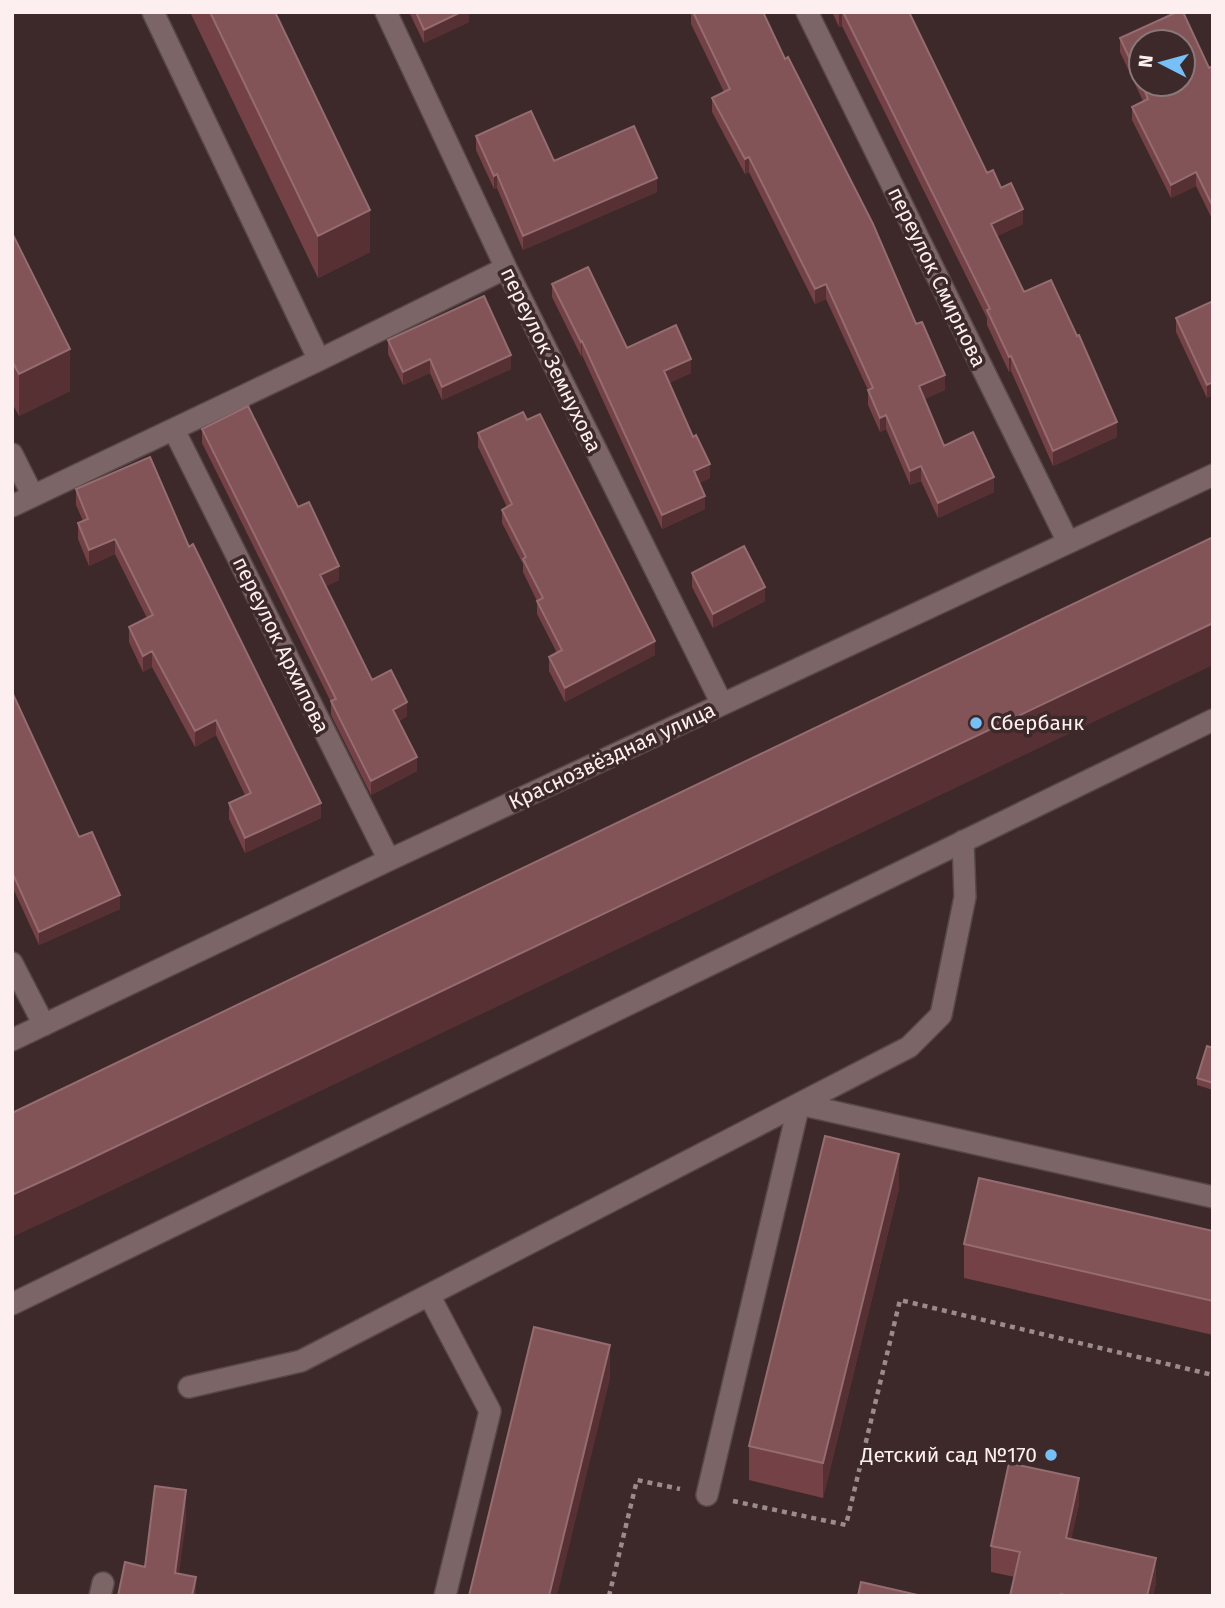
<svg xmlns="http://www.w3.org/2000/svg" width="1225" height="1608" font-family="'Fira Sans',sans-serif">
	<rect width="100%" height="100%" fill="#3d292a"/>
	<g fill="none" stroke-linecap="round" stroke-linejoin="round">
		<defs>
			<path id="minor" d="M153,12L319,360
				M386,12L506,268L722,704
				M807,12L1068,542
				M174,430L389,860
				M12,454L33,496
				M12,506L319,360L506,268
				M12,963L44,1025
				M12,1040L389,860L1213,475
				M429,1295L490,1411L445,1596
				M12,1304L1213,720
				M189,1387L301,1361L909,1047L941,1015L965,897L963,841
				M707,1495L799,1104L1213,1197
				M100,1596L103,1583"/>
		</defs>
		<use href="#minor" stroke="#574748" stroke-width="24"/>
		<path stroke="#9c8b8c" stroke-width="4.5" stroke-dasharray="5 5" stroke-linecap="butt" d="M733,1501L846,1525L900,1300L1213,1375
			M609,1596L637,1480L680,1489"/>
		<use href="#minor" stroke="#7c6566" stroke-width="21"/>
	</g>
	<path fill="#734146" d="M190,12H275L370,252L318,278Z
		M409,12H469V22L424,43Z
		M691,12H763L945,390L924,399L944,446L994,492L938,518L921,481L910,485L886,429L880,432L868,405V390L826,299L815,304L749,172L745,174L712,112V98L724,92L691,24Z
		M832,12H909L987,173L1001,188L1023,224L997,236L1024,292L1117,437L1053,466L1011,371L1009,372L987,325V318L842,26L839,27Z
		M1120,38L1213,70V221L1196,186L1171,198L1132,120V107L1143,101L1120,52Z
		M476,136L554,161L657,192L523,250L497,188L494,189L476,150Z
		M12,233L70,391L19,416L12,403Z
		M552,284L627,348L691,373L669,383L710,478L699,483L705,509L662,529L582,355L581,356L552,297Z
		M1213,301L1207,398L1176,332V318Z
		M388,340L511,369L442,400L430,373L403,385L388,354Z
		M202,429L298,507L339,580L326,586L372,680L407,716L399,721L417,771L371,795L331,715V702L202,443Z
		M478,433L655,655L565,702L549,671V657L557,653L537,614V601L523,572V564L502,523V510L507,507L478,447Z
		M76,489L189,547L321,818L245,853L229,819V803L245,795L216,735L195,747L152,667L143,672L129,642V627L147,618L115,554L89,566L78,539V523L83,521L76,505Z
		M692,573L765,601L713,628L692,587Z
		M12,692L79,837L120,909L39,945L12,886Z
		M1213,1048V1090L1197,1085V1078Z
		M899,1188L823,1498L749,1480V1446Z
		M1213,1231V1335L964,1278V1244Z
		M1079,1504L1071,1539L1156,1583L1153,1596H1010L1015,1577L991,1572V1546Z"/>
	<path fill="#573033" d="M461,12H469V22L424,43V30Z
		M839,12H842V26L839,27Z
		M749,157V172L745,174V159Z
		M1196,172V186L1171,198V185Z
		M497,174V188L494,189V176Z
		M657,178V192L523,250V236Z
		M1023,209V224L991,239V224Z
		M370,210V252L318,278V236Z
		M826,284V299L815,304V289Z
		M582,341V355L581,356V342Z
		M70,349V391L19,416V374Z
		M511,355V369L442,400V387Z
		M1011,356V371L1009,372V357Z
		M430,359V373L403,385V372Z
		M691,359V373L664,385V371Z
		M945,375V390L919,401V386Z
		M1213,382V396L1207,398V385Z
		M886,415V429L880,432V418Z
		M1117,422V437L1053,466V451Z
		M710,464V478L694,485V471Z
		M921,466V481L910,485V471Z
		M994,477V492L938,518V503Z
		M705,496V509L662,529V515Z
		M115,539V554L89,566V550Z
		M339,566V580L320,589V575Z
		M765,587V601L713,628V614Z
		M1213,623V665L73,1209L12,1237V1195Z
		M655,641V655L565,702V688Z
		M152,651V667L143,672V656Z
		M407,702V716L393,724V710Z
		M216,720V735L195,747V731Z
		M417,757V771L371,795V781Z
		M321,803V818L245,853V838Z
		M120,895V909L39,945V932Z
		M899,1154V1188L823,1498V1463Z
		M610,1345V1379L557,1596H549Z
		M1079,1478V1504L1066,1563V1538Z
		M186,1490V1522L176,1596L175,1573Z
		M1156,1558V1583L1153,1596H1147Z
		M196,1577V1596H192Z"/>
	<path fill="#825458" stroke="#956c70" stroke-width="2" d="M210,12H275L370,210L318,236Z
		M416,12H461L424,30Z
		M693,12H763L785,59L788,57L873,224L916,324L922,322L945,375L919,386L944,446L973,432L994,477L938,503L921,466L910,471L886,415L880,418L868,390L873,388L826,284L815,289L749,157L745,159L712,98L730,89Z
		M843,12H909L987,173L993,170L1001,188L1011,183L1023,209L991,224L1024,292L1051,280L1077,336L1079,335L1117,422L1053,451L1011,356L1009,357L987,310L990,309Z
		M1177,12H1183L1209,68L1211,67L1213,70V207L1196,172L1171,185L1132,107L1148,99L1142,84H1183V42H1141V83L1120,38Z
		M531,111L554,161L634,126L657,178L523,236L497,174L494,176L476,136Z
		M12,233L70,349L19,374L12,361Z
		M588,267L627,348L676,325L691,359L664,371L693,437L696,435L710,464L694,471L705,496L662,515L582,341L581,342L552,284Z
		M484,296L511,355L442,387L430,359L403,372L388,340Z
		M1213,301V382L1207,385L1176,318Z
		M248,406L298,507L309,502L339,566L320,575L372,680L391,670L407,702L393,710L417,757L371,781L331,701L336,699L202,429Z
		M523,412L527,420L540,414L655,641L565,688L549,657L562,650L537,601L543,598L523,559L526,557L502,510L512,504L478,433Z
		M150,457L189,547L193,544L321,803L245,838L229,803L251,793L216,720L195,731L152,651L143,656L129,627L153,615L115,539L89,550L78,523L88,519L76,489Z
		M1213,537V623L73,1167L12,1195V1113Z
		M744,546L765,587L713,614L692,573Z
		M12,692L79,837L92,832L120,895L39,932L12,872Z
		M1207,1046L1213,1048V1083L1197,1078Z
		M825,1136L899,1154L823,1463L749,1446Z
		M979,1178L1213,1231V1301L964,1244Z
		M534,1327L610,1345L549,1596H469Z
		M1009,1463L1079,1478L1066,1538L1156,1558L1147,1596H1069L1061,1594V1596H1010L1020,1552L991,1546Z
		M155,1486L186,1490L175,1573L196,1577L192,1596H118L125,1562L145,1567Z
		M861,1582L922,1596H858Z"/>
	<g fill="#77c0f7" stroke="#3d292a" stroke-width="2.5">
		<circle cx="976" cy="723" r="7"/>
		<circle cx="1051" cy="1455" r="7"/>
	</g>
	<g text-anchor="middle" dominant-baseline="central" stroke-width="7" stroke-linejoin="round" paint-order="stroke">
		<g font-size="21" fill="#fdeff0" stroke="#3d292a">
			<text transform="translate(937 277) rotate(64)">переулок Смирнова</text>
			<text transform="translate(551 360) rotate(64)">переулок Земнухова</text>
			<text transform="translate(281 645) rotate(64)">переулок Архипова</text>
			<text transform="translate(612 756) rotate(-25)">Краснозвёздная улица</text>
		</g>
		<g font-size="21" fill="#fdeff0" stroke="#3d292a" text-anchor="start">
			<text x="990" y="723">Сбербанк</text>
			<text x="1037" y="1455" text-anchor="end">Детский сад №170</text>
		</g>
	</g>
	<rect width="1225" height="1608" fill="none" stroke="#fdeff0" stroke-width="28"/>
	<g transform="translate(1162 63) rotate(276)"><circle r="33" fill="#3d292a" stroke="#8a7879" stroke-width="2"/>
	<path d="M0-5L12 26L0 18L-12 26Z" fill="#77c0f7"/>
	<text y="-10" font-size="19" font-weight="bold" text-anchor="middle" fill="#fdeff0">N</text>
	</g>
</svg>
